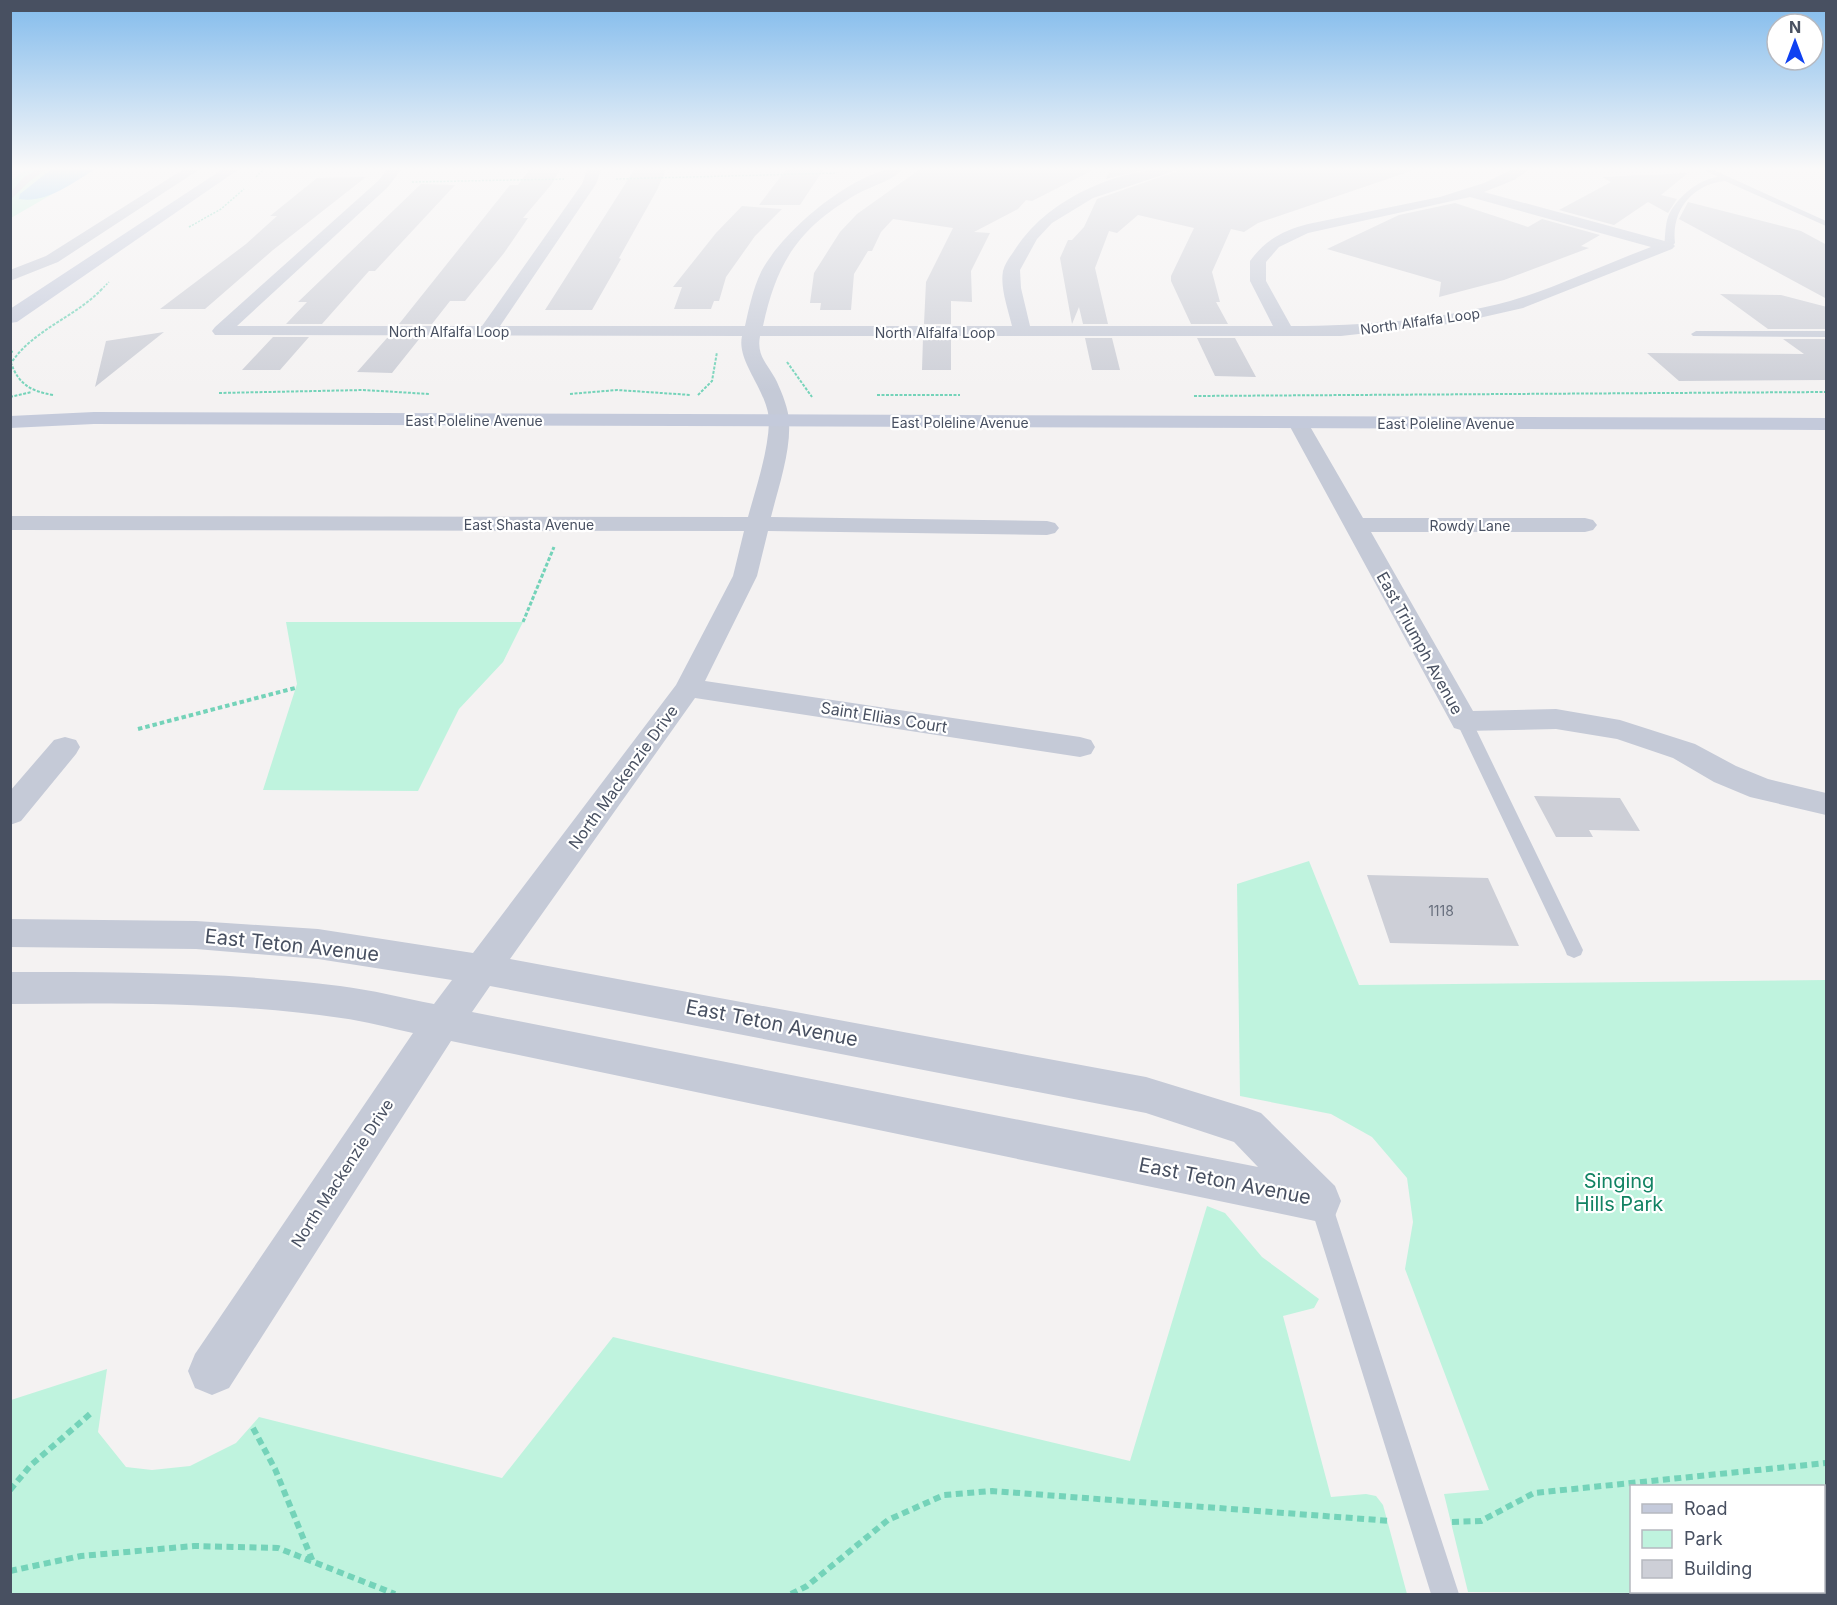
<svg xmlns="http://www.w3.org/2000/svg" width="1837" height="1605" font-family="Inter,sans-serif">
	<rect width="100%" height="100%" fill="#f4f2f2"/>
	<path fill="#bff3de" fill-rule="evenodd" d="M28,167H99L11,218L10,182Z
		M286,622H523L503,662L459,709L418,791L263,790L297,684Z
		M1309,861L1359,985L1826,980V1594L1468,1592L1444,1494L1489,1490L1405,1269L1413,1222L1407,1178L1372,1137L1331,1114L1240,1096L1237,884ZM1632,1486H1824V1592H1632Z
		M1207,1206L1225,1213L1262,1257L1319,1299L1314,1308L1283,1316L1331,1497L1366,1494L1376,1496L1383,1505L1407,1594H11V1400L107,1369L98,1432L126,1467L152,1470L190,1466L236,1443L259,1417L502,1478L613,1337L1130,1461Z"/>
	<path fill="#8ac6f2" d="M54,167H99C76,180 48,204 19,199L20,194Z"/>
	<path fill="#cdcfd7" d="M531,167H562L551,185L523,218H528L504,253L465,301H450L432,324H399L510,185H518Z
		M636,167H667L657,190L619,258L621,259L592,310H545Z
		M788,167H825L800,205H759Z
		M923,167H1099L1032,201L1026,200L1018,209L974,232L990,233L971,271L972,302L951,301V324H924L926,282L953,228L893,219L881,232L872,251H868L854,274L851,310H820L821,303H810L814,273L840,232L857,214Z
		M1112,167H1156L1106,179Z
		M1189,167H1410L1411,171L1258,223L1244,232L1231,229L1212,272L1220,302H1216L1228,324H1191L1171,281V276L1194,228L1138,215L1117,233L1109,231L1095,268L1108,324H1083L1079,307L1072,324L1060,258L1068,240H1072L1084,227L1097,199Z
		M1688,173L1661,195L1677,199L1668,213L1648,202L1614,225L1559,210L1611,182L1602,177Z
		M366,177L273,250L205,309H160L246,244L277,216H270L317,178Z
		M421,184L455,185L375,271H369L322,324H286L307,302H298Z
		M1688,202L1801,231L1827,245V299L1679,219Z
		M1455,203L1528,227L1542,219L1600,235L1581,246L1589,248L1504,280L1439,297L1441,282L1327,249L1399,215Z
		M742,206L782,209L755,236L726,277L719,301H714L711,309H674L682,287H673L716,233Z
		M1720,294L1781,295L1827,307V329H1768Z
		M164,332L95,387L106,341Z
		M273,337H309L280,370H242Z
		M387,338H420L392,373L357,372Z
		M923,338H951V370H922Z
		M1085,338H1112L1120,370H1092Z
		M1197,338H1235L1256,377L1215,376Z
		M1783,339H1827V380L1679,381L1647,353L1804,354Z
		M1534,796L1620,798L1640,831L1589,830L1593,837H1556Z
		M1367,875L1488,878L1519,946L1390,943Z"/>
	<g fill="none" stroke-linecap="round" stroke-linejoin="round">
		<path stroke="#74d3b9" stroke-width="1.5" stroke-dasharray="2 1.5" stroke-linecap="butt" d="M1818,167L1826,171
			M256,177L266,167
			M616,179L837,173
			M412,182L564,179
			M189,227L221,209L244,189
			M101,290L109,282"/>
		<path stroke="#74d3b9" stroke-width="2" stroke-dasharray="3 1.5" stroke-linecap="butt" d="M10,351L13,352
			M787,362L812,397
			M219,393L363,390L430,394
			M570,394L617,390L691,395
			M53,395C31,391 19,385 11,363C34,329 74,318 102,289
			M698,395L712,381L717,352
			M877,395H960
			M1194,396L1826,392
			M10,397L32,392"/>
		<path stroke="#74d3b9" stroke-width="3" stroke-dasharray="4 2" stroke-linecap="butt" d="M523,622L554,547"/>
		<path stroke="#74d3b9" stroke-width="4" stroke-dasharray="4.5 3" stroke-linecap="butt" d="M138,729L295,688"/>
		<path stroke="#74d3b9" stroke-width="6" stroke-dasharray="7 4.5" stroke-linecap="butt" d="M253,1428L275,1469L313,1562
			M10,1490L31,1465L90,1414
			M1452,1522L1481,1521L1534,1493L1826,1463
			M10,1571L81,1556L194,1546L278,1548L395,1594
			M791,1594L807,1586L888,1520L944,1495L992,1491L1391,1521"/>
		<path fill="#c5cad7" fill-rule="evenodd" d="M41,167H49L29,182L10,200V193L23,178Z
			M1698,167H1707L1826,221V226L1725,181C1693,184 1671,210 1675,243L1670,248H1664C1665,241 1665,225 1668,217C1675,199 1698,179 1718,177Z
			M1696,331H1826V337L1693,336L1691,334Z
			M1464,716L1472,721L1583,950L1581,955L1574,958L1567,955L1565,950L1456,721Z
			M1320,1190L1328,1193L1331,1201L1459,1594H1431L1309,1201L1312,1193Z"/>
		<path fill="#c5cad7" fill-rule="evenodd" d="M187,167H203L58,262L10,281V270L46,256Z
			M389,167H403L388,187L237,326H482L582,184L588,167H602L596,184L500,326H745C749,308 753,289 761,272C782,231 858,166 906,167C894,180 872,186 857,194C799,228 777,261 763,326H1012C1008,309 1000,288 1003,271C1005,263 1010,257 1014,251C1048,196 1124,166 1187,167L1093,198L1052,223L1037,239L1020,270L1021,288L1030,326H1273L1250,281V261C1265,240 1284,230 1308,224L1440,197L1484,183L1517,167H1533L1514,180L1484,192L1672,243L1675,246L1672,249L1523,308L1457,323L1341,336H760C756,357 769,365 777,382C782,393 789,410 789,422C791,451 778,489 771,517L1047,521L1055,523L1059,528L1055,533L1047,535L768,531L757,576L705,681L1080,737L1091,740L1095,747L1091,754L1080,757L695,698L510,959L1146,1077L1247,1108L1261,1113L1335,1186L1341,1201L1335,1216L1320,1222L451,1041L229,1388L212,1395L195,1388L188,1371L195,1354L413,1033C389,1028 365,1021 341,1018C232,1002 120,1003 10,1004V972C120,972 231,972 340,986C372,990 403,998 434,1004L452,980L318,959L196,949L10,947V919L196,921L318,929L473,953L676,685L733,576L744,531L10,530V516L748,517C756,487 768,453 769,422C769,392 736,362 742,336L215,335L212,331L215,327L378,181ZM1470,197L1651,247C1605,264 1558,287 1510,301C1439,320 1364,326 1291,326L1266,281V262L1279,247L1308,233ZM490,986L1146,1113L1234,1142L1258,1167L472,1012Z
			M1298,417L1305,419L1308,423L1363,518H1585L1593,520L1597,525L1593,530L1585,532H1371L1473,711L1556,709L1620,720L1695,744L1736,766L1768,779L1826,793V815L1750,797L1714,782L1673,758L1617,739L1556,729L1464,731L1454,728L1288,423L1291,419Z
			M65,737L76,740L80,747L76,754L21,821L10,825V791L54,740Z"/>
		<path fill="#c4cadb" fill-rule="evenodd" d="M226,167H242L17,322L10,323V309Z
			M94,412L1826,418V430L94,424L10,428V416Z"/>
	</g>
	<linearGradient id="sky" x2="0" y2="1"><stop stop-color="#82bbec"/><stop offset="0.43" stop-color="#faf9f9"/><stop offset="1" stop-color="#faf9f9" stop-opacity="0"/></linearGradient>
	<rect width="1837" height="392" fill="url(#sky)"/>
	<g text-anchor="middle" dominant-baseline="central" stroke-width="4.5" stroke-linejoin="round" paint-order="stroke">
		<g font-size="14" fill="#485061" stroke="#fff">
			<text transform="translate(1420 321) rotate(-8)">North Alfalfa Loop</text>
			<text x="449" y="331">North Alfalfa Loop</text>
			<text x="935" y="332">North Alfalfa Loop</text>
			<text x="474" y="420">East Poleline Avenue</text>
			<text x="960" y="422">East Poleline Avenue</text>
			<text x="1446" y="423">East Poleline Avenue</text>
			<text x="529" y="524">East Shasta Avenue</text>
			<text x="1470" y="525">Rowdy Lane</text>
		</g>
		<g font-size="14" fill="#69707e">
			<text x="1441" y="910">1118</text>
		</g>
		<g font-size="16" fill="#485061" stroke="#fff">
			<text transform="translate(1420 643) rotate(61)">East Triumph Avenue</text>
			<text transform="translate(884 717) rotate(9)">Saint Ellias Court</text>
			<text transform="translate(623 777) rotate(-54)">North Mackenzie Drive</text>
			<text transform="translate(342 1173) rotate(-57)">North Mackenzie Drive</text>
		</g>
		<g font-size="20" fill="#485061" stroke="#fff">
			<text transform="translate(292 945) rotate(6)">East Teton Avenue</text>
			<text transform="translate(772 1023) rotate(11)">East Teton Avenue</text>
			<text transform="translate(1225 1181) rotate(11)">East Teton Avenue</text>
		</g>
		<g font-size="20" fill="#128363" stroke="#fff">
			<text x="1619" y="1181">Singing<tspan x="1619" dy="23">Hills Park</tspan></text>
		</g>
	</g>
	<rect width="1837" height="1605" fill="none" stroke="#485061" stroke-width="24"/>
	<rect x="1630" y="1485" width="195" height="108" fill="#ffffff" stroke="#b6b9c0" stroke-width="1.5"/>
	<rect x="1642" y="1504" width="30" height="9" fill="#c4cadb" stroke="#b6b9c0" stroke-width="1.5"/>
	<text x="1684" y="1515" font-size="18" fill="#485061">Road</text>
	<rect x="1642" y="1530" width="30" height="18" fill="#bff3de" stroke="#b6b9c0" stroke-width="1.5"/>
	<text x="1684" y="1545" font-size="18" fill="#485061">Park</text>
	<rect x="1642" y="1560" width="30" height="18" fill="#cdcfd7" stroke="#b6b9c0" stroke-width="1.5"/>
	<text x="1684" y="1575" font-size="18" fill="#485061">Building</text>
	<g transform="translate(1795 42)"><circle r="28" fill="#ffffff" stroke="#b6b9c0" stroke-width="1.5"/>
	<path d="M0-4.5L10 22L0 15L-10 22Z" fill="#0f41f1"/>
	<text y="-9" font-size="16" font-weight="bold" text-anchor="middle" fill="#485061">N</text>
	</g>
</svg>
